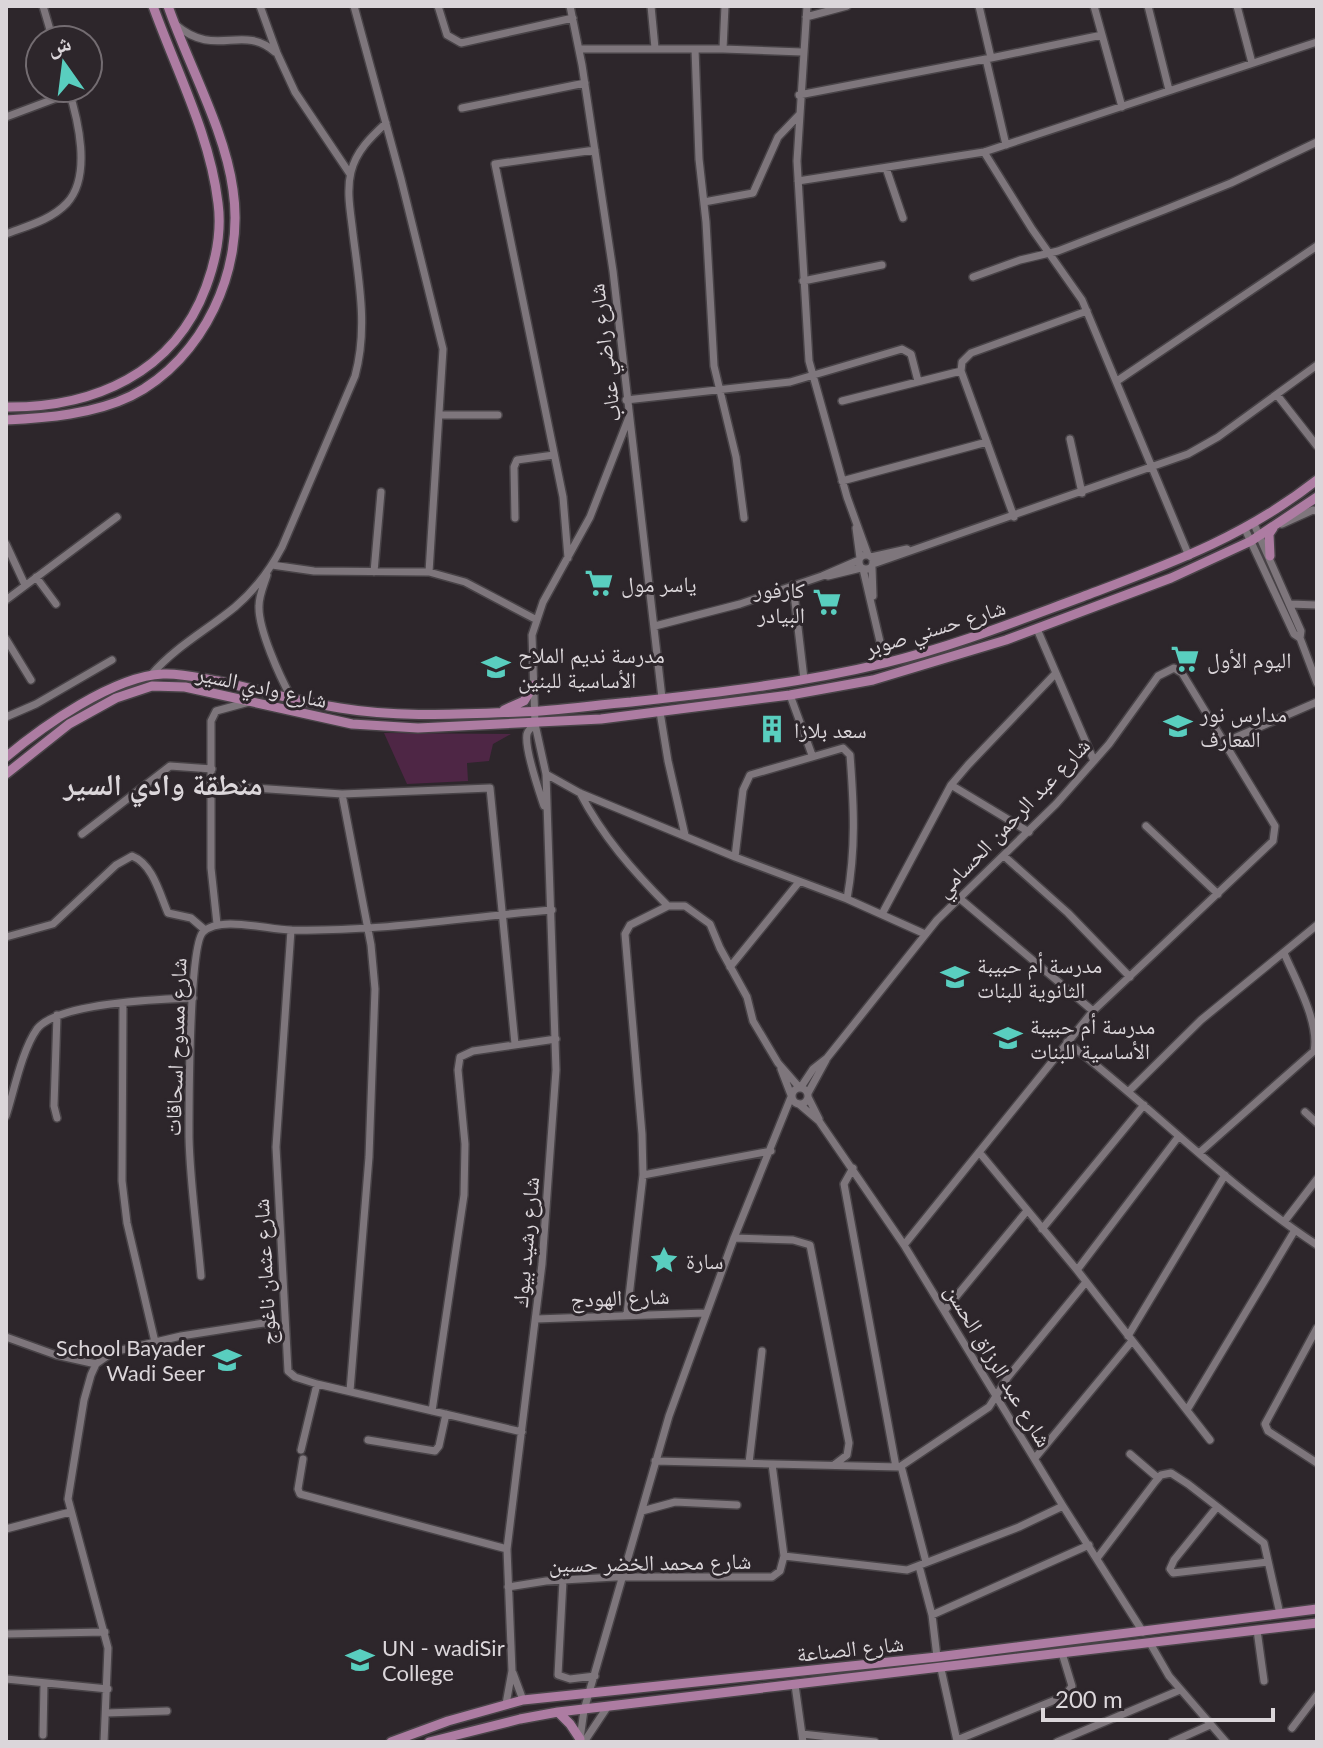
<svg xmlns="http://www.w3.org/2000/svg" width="1323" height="1748" font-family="Lato,'Noto Naskh Arabic',sans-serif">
	<rect width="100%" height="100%" fill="#2d262b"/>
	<path fill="#4e2645" d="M384,733L511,734L493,744L489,761L467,763L468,781L407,784Z"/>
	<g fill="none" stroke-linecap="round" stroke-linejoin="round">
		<defs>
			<path id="minor" d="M43,6L53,40
				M260,6L277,53L295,92L350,174
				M354,6L401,179L443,349L429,572
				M438,6L447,35L461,43L573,18
				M570,6L582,65L613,271L662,698
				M651,6L655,48
				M807,6L797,161L809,361L847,497L868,555
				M1094,6L1122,107
				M1148,6L1169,90
				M1237,6L1252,63
				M806,17L847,6
				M176,25C216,59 242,23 275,52
				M580,49H723L802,52
				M695,49L699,159L706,222L714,366L736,457L744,518
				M723,49L725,6
				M991,58L1102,35
				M986,59L1006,145
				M799,95L991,58L979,6
				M462,108L585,83
				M6,117L70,93
				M984,152L1032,229L1082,300L1189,556
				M886,168L903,218
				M798,181L984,152L1317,42
				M704,202L753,193L778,137L799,115
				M6,234C27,226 51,220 67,203C92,176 78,119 68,88
				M973,277L1020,260L1058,251L1164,210L1231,183L1317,142
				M803,281L882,265
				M1117,381L1317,246
				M1277,395L1317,446
				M626,400L790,382L902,349L911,354L918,381
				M842,401L961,371
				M441,415H498
				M1070,439L1082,493
				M842,481L987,442
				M1014,517L961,371L962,362L971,353L1087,311
				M515,518L514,467L517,460L554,455
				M1254,524L1301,631L1300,638
				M1282,524L1313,510L1317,511
				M856,528L860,558
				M1245,529L1294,634L1300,638L1317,683
				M6,544L25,585
				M859 562a7 7 0 1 1 14 0a7 7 0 1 1-14 0Z
				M871,557L907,549
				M568,558L563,497L495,164L595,150
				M873,564L1188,454L1218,437L1317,365
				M272,565L314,571L429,572L465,582L535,619
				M872,567L873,596
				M863,569L885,663
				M374,572L381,492
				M267,575C264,585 259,595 259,606C258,629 280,677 291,697
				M828,576L861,568
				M36,577L56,604
				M793,585L804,679
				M6,600L117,517
				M1290,604L1317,605
				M655,626L740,604L822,576L859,560
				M1037,629L1094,761
				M6,639L31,680
				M151,675C175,647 207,630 235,607C255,590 270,570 282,547L355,376C368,329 359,282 353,234C351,214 346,192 351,172C356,151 371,137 386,123
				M790,695L812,755
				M660,712L668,761L685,835
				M6,717L36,704L112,660
				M535,724C532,727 528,730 527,734C524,748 539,791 544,806
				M1225,742L1317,702
				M546,774L580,793L735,857L847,899L925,934
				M210,785L342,794L490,788L515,1044
				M951,785L1029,832
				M580,793C603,837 633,871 668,906H685L710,924L720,948L747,997L753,1021L778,1063L799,1087
				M342,794L371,945L375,989L369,1157L350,1391
				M1146,826L1218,894
				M82,834L170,766L212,769
				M1004,856L1068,913L1130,977
				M735,857L743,790L750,775L843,748L850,755C854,807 856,848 847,899
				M958,897L1093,1011
				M882,914L951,785L968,765L1055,674
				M217,924L211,868V721L216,711L249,702
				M291,930L276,1147L288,1371L295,1377L317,1384L522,1432
				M6,937L53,924L116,865L132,856C153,864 160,895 168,913L191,918L205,930
				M730,967L799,882
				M123,1003L122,1181L127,1223L155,1342
				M1067,1042C1152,1107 1227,1186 1317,1245
				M781,1069L791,1095
				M801,1087L813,1069L827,1058L937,920L1056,804L1109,744L1158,676L1174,668L1182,673L1275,826L1273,841L1093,1011L904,1245
				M792 1096a8 8 0 1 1 16 0a8 8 0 1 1-16 0Z
				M1129,1091L1201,1020L1317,925
				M808,1093L826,1060
				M808,1097L819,1119
				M799,1104L819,1121L904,1245L1063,1506L1143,1632
				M1305,1112L1317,1123
				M6,1116C14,1091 22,1050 37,1029C57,1003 160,999 193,998
				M57,1118L54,1106L57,1015
				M979,1152L1077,1270L1210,1440
				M1199,1153L1314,1051C1320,1023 1295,979 1284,953
				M853,1168L844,1184L896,1467
				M643,1175L771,1151
				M1284,1222L1317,1179
				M1042,1229L1144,1105
				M734,1238L793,1240L810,1245L849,1443L847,1455L834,1465
				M1077,1270L1179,1136
				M201,1276C197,1230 190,1183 189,1137C189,1109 189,946 203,932C220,915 268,930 291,930C378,932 465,917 552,910
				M945,1310L1026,1212
				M627,1314L643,1175L642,1134L625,934L630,925L668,906
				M536,1319L705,1313
				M1317,1328L1265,1424L1268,1431L1317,1463
				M1128,1336L1225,1175
				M6,1337L56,1355L96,1364
				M1187,1410L1295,1230
				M432,1411L464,1195L465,1144L458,1070L460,1057L473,1051L556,1039
				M368,1440L435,1451L439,1446L446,1414
				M301,1450L317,1384
				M1130,1454L1158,1478
				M1035,1458L1132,1341
				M303,1459L298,1489L300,1494L507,1549
				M655,1461L899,1467
				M749,1463L762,1351
				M901,1466L989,1407L1008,1377L1086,1282
				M901,1466L926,1562
				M1217,1507L1174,1560L1170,1569L1173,1573L1268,1562
				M642,1511L675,1502L737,1505
				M6,1529L70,1512
				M784,1556L907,1570L1019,1527L1063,1506
				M1098,1557L1155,1482L1161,1475L1171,1473L1188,1484L1264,1543L1280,1614
				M919,1566L932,1615L937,1657
				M563,1580L558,1675L570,1679L595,1676
				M508,1587L546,1581L615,1577H772L780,1571L784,1556L772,1464
				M932,1615L1089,1545
				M1257,1630L1264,1681
				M6,1634L105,1632
				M1150,1643L1169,1676L1226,1742
				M941,1669L957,1741
				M513,1673L523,1700
				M6,1679L108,1689
				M795,1685L803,1742
				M506,1704L512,1671L507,1549L542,1264L556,1070L546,774L535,724L532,635L543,602L590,517L629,417
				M106,1713L167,1711
				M1292,1728L1317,1695
				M802,1734L875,1742
				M43,1735L44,1683
				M580,1739L584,1710L669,1416L734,1238L791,1097
				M957,1740L1065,1696L1072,1686L1062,1653
				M104,1742L108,1648L68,1499L84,1400L91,1375L96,1364L113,1352L181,1336L264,1323L284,1330
				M584,1742L608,1706
				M1057,1742L1180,1690
				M1172,1742L1210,1725"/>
			<path id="major" d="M6,407C94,408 174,373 206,287C216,260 222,232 218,203C210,135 176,70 153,6
				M6,420C47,418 94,414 131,396C204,359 245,269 233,190C225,130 188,64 168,6
				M1270,556L1269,534L1273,528
				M504,710L524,701L534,685
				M6,757C43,726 114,676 163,674C181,673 200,678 218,681C259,690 299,702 340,708C400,718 460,714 520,712C557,711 594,705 631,702C716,693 802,683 885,663C952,647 1017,621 1082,597C1169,564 1243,538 1317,480
				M6,774L69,724L116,698L152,686L185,687L352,724L418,728L601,719L790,695L873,680L1006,640L1171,578L1251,541L1317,497
				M558,1712L570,1724L580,1739
				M391,1742L448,1721L523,1700L937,1657L1317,1609
				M429,1742L520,1719L558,1712L1317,1623"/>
		</defs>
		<use href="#minor" stroke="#484347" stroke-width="10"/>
		<use href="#major" stroke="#484347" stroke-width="12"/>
		<use href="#minor" stroke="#7e767c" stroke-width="7"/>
		<use href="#major" stroke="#ad7ca2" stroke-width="9"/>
	</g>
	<defs>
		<symbol id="supermarket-bare" viewBox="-9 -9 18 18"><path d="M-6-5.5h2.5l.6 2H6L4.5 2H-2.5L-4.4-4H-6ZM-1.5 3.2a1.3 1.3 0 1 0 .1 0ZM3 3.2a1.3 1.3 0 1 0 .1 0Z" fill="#59cebf" stroke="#2d262b" stroke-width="2.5" paint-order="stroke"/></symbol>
		<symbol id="school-bare" viewBox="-9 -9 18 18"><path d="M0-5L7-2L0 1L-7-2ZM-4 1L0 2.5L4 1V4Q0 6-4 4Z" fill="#59cebf" stroke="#2d262b" stroke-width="2.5" paint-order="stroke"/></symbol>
		<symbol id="building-bare" viewBox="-9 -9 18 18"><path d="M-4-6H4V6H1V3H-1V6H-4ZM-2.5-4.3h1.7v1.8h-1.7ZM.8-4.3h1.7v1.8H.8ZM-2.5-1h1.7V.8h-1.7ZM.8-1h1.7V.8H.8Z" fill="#59cebf" stroke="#2d262b" stroke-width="2.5" paint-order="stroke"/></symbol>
		<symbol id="sight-bare" viewBox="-9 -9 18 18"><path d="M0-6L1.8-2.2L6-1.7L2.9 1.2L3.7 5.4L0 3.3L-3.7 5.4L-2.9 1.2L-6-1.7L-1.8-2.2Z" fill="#59cebf" stroke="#2d262b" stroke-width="2.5" paint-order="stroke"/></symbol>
	</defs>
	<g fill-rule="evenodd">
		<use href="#supermarket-bare" x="579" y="563" width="40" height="40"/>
		<use href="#supermarket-bare" x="807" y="582" width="40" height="40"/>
		<use href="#supermarket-bare" x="1165" y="639" width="40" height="40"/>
		<use href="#school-bare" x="476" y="647" width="40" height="40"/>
		<use href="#school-bare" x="1158" y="706" width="40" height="40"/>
		<use href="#building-bare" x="752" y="709" width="40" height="40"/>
		<use href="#school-bare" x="935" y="957" width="40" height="40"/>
		<use href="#school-bare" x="988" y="1018" width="40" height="40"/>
		<use href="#sight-bare" x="644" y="1240" width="40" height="40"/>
		<use href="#school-bare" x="207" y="1340" width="40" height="40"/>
		<use href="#school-bare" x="340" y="1640" width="40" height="40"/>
	</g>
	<g text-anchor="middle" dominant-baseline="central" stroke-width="6" stroke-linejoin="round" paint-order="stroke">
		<g font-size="22" fill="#dbd6da" stroke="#2d262b">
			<text transform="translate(604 353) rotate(-97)">شارع راضي عناب</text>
			<text transform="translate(935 627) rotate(-17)">شارع حسني صوبر</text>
			<text transform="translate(262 686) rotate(12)">شارع وادي السير</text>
			<text transform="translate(1012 817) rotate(-46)">شارع عبد الرحمن الحسامي</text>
			<text transform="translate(175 1047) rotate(-88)">شارع ممدوح اسحاقات</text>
			<text transform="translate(525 1242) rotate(-85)">شارع رشيد بيوك</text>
			<text transform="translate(264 1272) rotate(-93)">شارع عثمان ناغوج</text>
			<text transform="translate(620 1297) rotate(-2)">شارع الهودج</text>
			<text transform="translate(999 1365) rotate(59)">شارع عبد الرزاق الحسن</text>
			<text transform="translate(650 1562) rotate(-1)">شارع محمد الخضر حسين</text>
			<text transform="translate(850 1648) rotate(-6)">شارع الصناعة</text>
		</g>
		<g font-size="22" fill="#dbd6da" stroke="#2d262b" text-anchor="start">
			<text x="621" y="583">ياسر مول</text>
			<text x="805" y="589" text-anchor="end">كارفور<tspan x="805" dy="25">البيادر</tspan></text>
			<text x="518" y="654">مدرسة نديم الملاح<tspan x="518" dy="25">الأساسية للبنين</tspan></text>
			<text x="1207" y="659">اليوم الأول</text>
			<text x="1200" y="713">مدارس نور<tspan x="1200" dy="25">المعارف</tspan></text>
			<text x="794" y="729">سعد بلازا</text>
			<text x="977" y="964">مدرسة أم حبيبة<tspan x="977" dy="25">الثانوية للبنات</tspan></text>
			<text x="1030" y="1025">مدرسة أم حبيبة<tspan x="1030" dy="25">الأساسية للبنات</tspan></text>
			<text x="686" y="1260">سارة</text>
			<text x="205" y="1347" text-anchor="end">School Bayader<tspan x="205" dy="25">Wadi Seer</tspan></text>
			<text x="382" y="1647">UN - wadiSir<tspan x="382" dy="25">College</tspan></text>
		</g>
		<g font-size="30" font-weight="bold" fill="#dbd6da" stroke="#2d262b">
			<text x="163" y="783">منطقة وادي السير</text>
		</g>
	</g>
	<rect width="1323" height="1748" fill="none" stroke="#dbd6da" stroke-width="16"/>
	<g transform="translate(64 64) rotate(346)"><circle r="38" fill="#2d262b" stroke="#736c71" stroke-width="2"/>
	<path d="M0-6L14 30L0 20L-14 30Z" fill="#59cebf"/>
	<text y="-12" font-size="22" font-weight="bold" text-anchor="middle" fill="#dbd6da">ش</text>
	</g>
	<path d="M1043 1708v12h230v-12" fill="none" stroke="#dbd6da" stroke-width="4"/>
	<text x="1055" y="1708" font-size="24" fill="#dbd6da" stroke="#2d262b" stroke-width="6" paint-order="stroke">200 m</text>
</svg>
